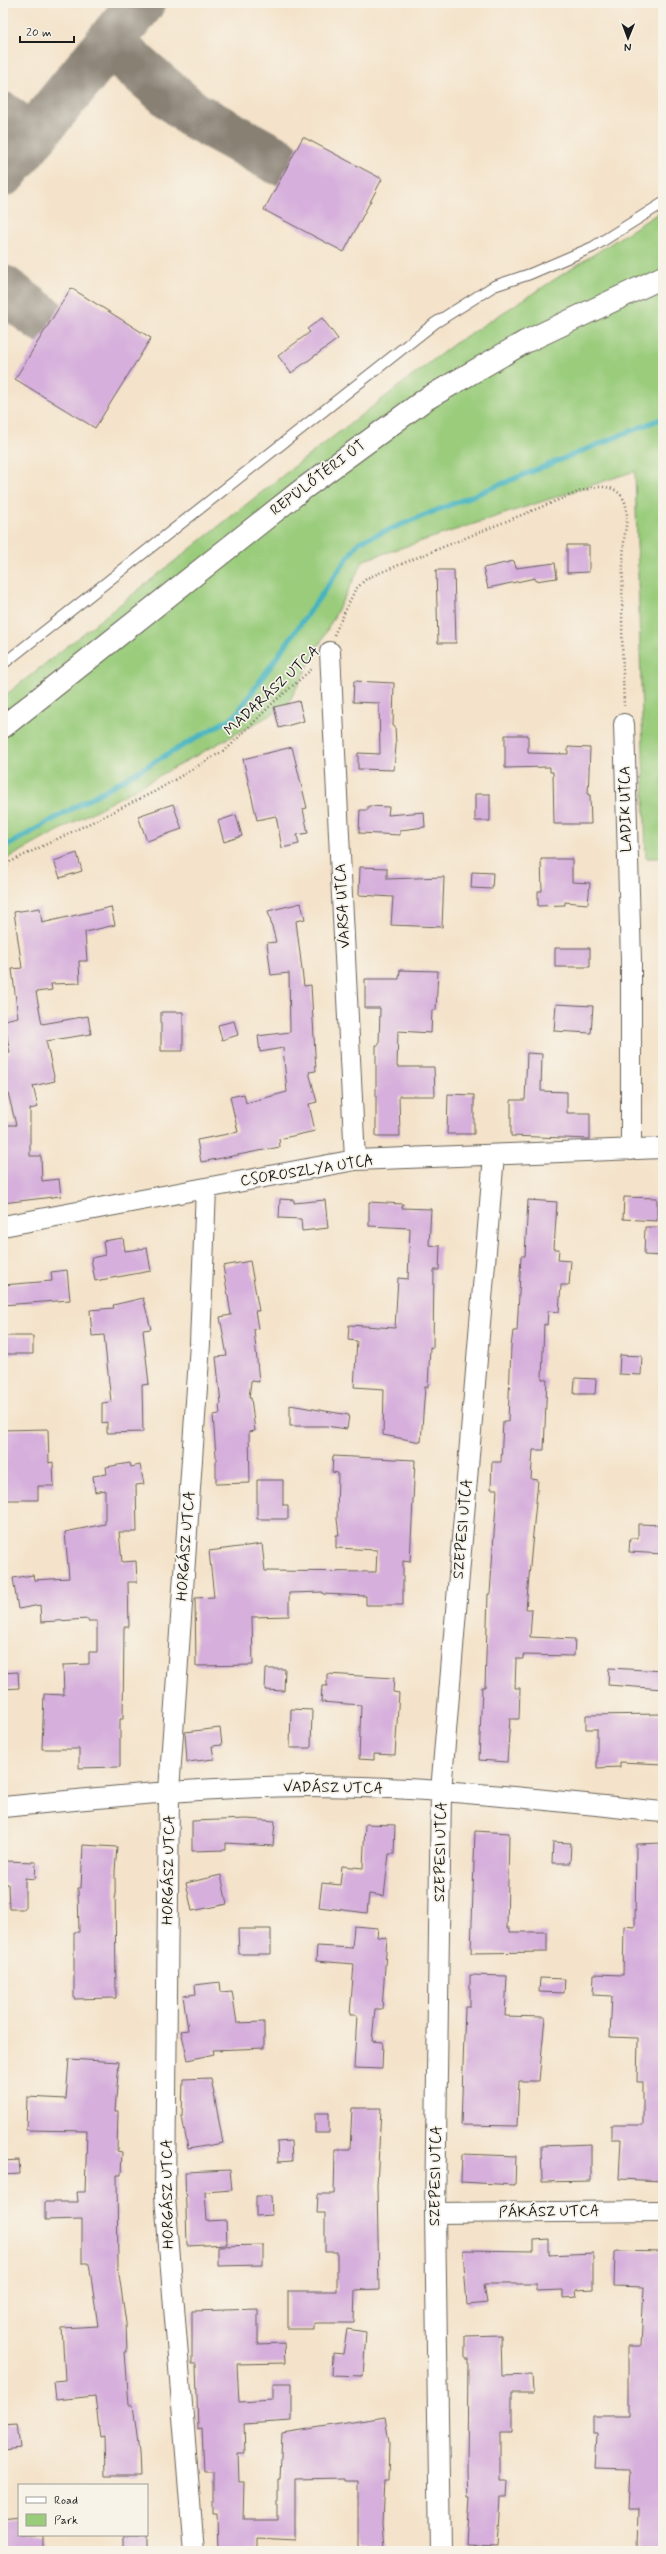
<svg xmlns="http://www.w3.org/2000/svg" width="666" height="2554" font-family="Mynerve,sans-serif">
	<rect width="100%" height="100%" fill="#f7f3e8"/>
	<filter id="ink" filterUnits="userSpaceOnUse"><feTurbulence type="fractalNoise" baseFrequency=".025" numOctaves="2"/><feDisplacementMap in="SourceGraphic" scale="8" xChannelSelector="R" yChannelSelector="G"/><feConvolveMatrix kernelMatrix="1 2 1 2 8 2 1 2 1" color-interpolation-filters="sRGB"/></filter>
	<filter id="wash" filterUnits="userSpaceOnUse"><feTurbulence type="fractalNoise" baseFrequency=".012" numOctaves="4" result="noise"/><feDisplacementMap in="SourceGraphic" scale="16" xChannelSelector="R" yChannelSelector="G"/><feGaussianBlur stdDeviation="0.9" result="paint"/><feColorMatrix in="noise" values="0 0 0 0 0 0 0 0 0 0 0 0 0 0 0 0 0 1.4 0 .05"/><feComposite in="paint" operator="in"/></filter>
	<g filter="url(#wash)">
		<rect width="100%" height="100%" fill="#f4e3ca"/>
		<path fill="#9acc7b" stroke="#5b744c" d="M663,210V858H646L635,471L364,560L287,706L3,861V697L291,469L454,344Z"/>
		<g fill="none" stroke-linecap="round" stroke-linejoin="round">
			<path stroke="#44b3bf" stroke-width="5.5" d="M3,848L235,716L359,542L663,418"/>
			<path stroke="#888073" stroke-width="48" d="M109,43L192,114L278,161
				M3,116L32,138
				M3,173L141,3
				M3,289L43,319"/>
		</g>
		<g id="blocks">
			<path fill="#d6afdc" d="M303,137L382,179L344,252L264,210Z
				M71,288L151,338L95,428L15,379Z
				M322,318L338,339L291,373L278,356L310,332L307,329Z
				M567,545H589V572L567,573Z
				M514,561L516,568L555,563L557,578L535,581V578L488,588L483,568Z
				M436,570H454L456,643H438Z
				M354,681L394,683L393,726H395L396,745L394,770L358,769V753L380,754L379,703L353,702Z
				M299,701L304,721L279,728L274,707Z
				M505,735H528V753L568,754V747L590,748L588,795H590L591,824H554L553,772H550V767L505,768Z
				M292,747L307,808L303,809L308,833L297,835L299,844L282,848L276,816L257,820L243,759Z
				M475,794H490V821H475Z
				M173,804L182,829L147,841L138,816Z
				M368,806L389,807L388,815L424,812L425,827L400,830V835L359,833L360,810H368Z
				M236,815L242,836L224,842L218,821Z
				M77,853L82,871L60,878L54,861Z
				M541,859H572V882L590,883L588,904L565,902V905L538,906V891H542Z
				M360,867L387,868V879L444,877L442,927L391,925L393,897L359,895Z
				M472,872L493,873L492,889L471,888Z
				M301,903L305,919L296,921L304,986L311,985L316,1071L309,1072L317,1102L309,1104L315,1131L279,1139L280,1147L201,1162L197,1140L238,1132L230,1097L244,1094L246,1103L287,1092L283,1048L260,1052L258,1036L290,1032L289,973L271,975L267,943L276,942L268,911Z
				M111,907L115,925L85,932L87,961H79L80,983L51,984L52,990L36,992L42,1024L88,1016L91,1034L46,1041L55,1081L33,1086L38,1107L30,1109V1156H41L42,1181L59,1179L61,1196L3,1203V1125H16L3,1073V1055L10,1053L4,1020L18,1017L12,969L22,968L14,912L40,908L42,923Z
				M555,948H590V967H555Z
				M400,970L438,971L436,1010H432L431,1033L398,1031L397,1067H434L435,1096H399L400,1136H376V1045H379L380,1008H365V979H399Z
				M556,1004L593,1006L591,1033L554,1031Z
				M161,1012H183V1051H161Z
				M234,1021L238,1035L222,1040L218,1025Z
				M527,1053L542,1054L541,1091L567,1092V1113H590V1139L511,1136V1100H525Z
				M448,1094L474,1095V1134H447Z
				M624,1197L657,1198V1221L623,1219Z
				M280,1199L294,1200V1203L325,1200L328,1228L302,1231L301,1219L279,1218Z
				M528,1200L557,1202L554,1249H559L558,1260L571,1261L569,1285H561L559,1312L548,1311L547,1325L544,1324L542,1379H547L544,1450H533L531,1479L538,1480L526,1609H532L530,1637L575,1639L574,1656L523,1655V1659H516L515,1688H520L519,1719H510L507,1762L479,1760L482,1687H485L488,1594H490L497,1489H491L492,1462H501L503,1421H508L511,1347L513,1331H517L521,1256H525Z
				M369,1202L403,1204L402,1208L431,1209L429,1245L440,1246L439,1270H434L433,1348L430,1347L428,1387H425L421,1442L383,1435L384,1389L354,1387L357,1341L348,1340L349,1325L395,1328L398,1278L408,1279L410,1228L369,1226Z
				M645,1227H663V1256L644,1255Z
				M123,1238L125,1251L147,1248L151,1271L95,1281L91,1258L105,1255L103,1241Z
				M250,1261L259,1311H255L258,1328L254,1329L259,1382L251,1381L249,1398H251L255,1431L249,1432L250,1483L216,1484V1456L213,1415L220,1414L219,1405L221,1404L216,1357L227,1356L220,1317L231,1315L223,1266Z
				M67,1270L70,1300L3,1305V1285L52,1281L51,1272Z
				M143,1298L151,1329L143,1330L149,1384L142,1385L143,1432L107,1433V1422L102,1423V1403L111,1402L104,1335L92,1336L90,1310L114,1308L113,1305Z
				M3,1336H33V1354H3Z
				M620,1355L642,1356L641,1375L619,1374Z
				M575,1378L596,1379L595,1394H574Z
				M290,1405L349,1415L347,1429L326,1426H290Z
				M48,1429L49,1463L53,1462L54,1486H38V1500H3V1430Z
				M333,1456L415,1460L410,1562L403,1561V1605H366V1596L323,1594V1592L289,1593V1616L252,1617L253,1665L196,1666L195,1598L214,1597L209,1551L262,1544L265,1571L376,1572L377,1550L336,1548V1535H339L337,1519L338,1473L332,1472Z
				M130,1463L131,1467L140,1465L144,1484L136,1485L137,1532H119L122,1562L136,1561L137,1582H128L129,1627H124L123,1719H120V1767L79,1768V1749H42L44,1694L64,1695L63,1665L89,1664V1652H97V1621H88V1619L41,1622L40,1605L18,1609L13,1578L33,1575L34,1580L69,1578L65,1532L105,1524V1490L95,1492L93,1476L107,1474L106,1467Z
				M257,1480H283V1505H288V1519H257Z
				M638,1524L663,1525V1554L629,1552L630,1538H638Z
				M609,1668L663,1671V1689L608,1685Z
				M266,1669H285L284,1691L265,1690Z
				M18,1672L19,1688L3,1689V1673Z
				M327,1674L394,1678L393,1692L399,1693L395,1755L374,1754V1760L359,1759L361,1705L321,1702L322,1686H327Z
				M291,1709L312,1710L311,1748H290Z
				M663,1714V1764L620,1762V1767L597,1768V1729H586V1715Z
				M220,1728L222,1745L212,1746L214,1759L187,1762L185,1732Z
				M247,1819L275,1821L273,1846L226,1843V1850L192,1851V1821Z
				M365,1824L395,1825L394,1854H389L384,1896L369,1894L367,1913L319,1907L322,1883L340,1885L342,1866L363,1868Z
				M475,1831L509,1833L507,1928H510V1932H547V1952L471,1953Z
				M553,1842L571,1843L570,1863H552Z
				M663,1843V2181L619,2179L621,2139H611V2125H643V2082H637L638,2038L610,2037L612,1996L593,1995L594,1974L623,1975L624,1926L635,1927L636,1844Z
				M83,1845L117,1847L115,1871L116,1998L74,1999V1932H79L78,1888H81Z
				M3,1861L36,1862L35,1879L25,1878V1909H9L8,1884L3,1883Z
				M221,1875L227,1904L192,1911L186,1883Z
				M354,1926L378,1928L377,1937L387,1938L382,2009H375L372,2041L383,2042L382,2069L354,2068L357,2015H350L354,1964L316,1961L317,1946L352,1948Z
				M238,1929H271V1954H239Z
				M470,1975L507,1976L505,2016L545,2017L539,2081H519L517,2126L461,2125L465,2007H470Z
				M540,1978L565,1979L564,1993L539,1992Z
				M220,1982L221,1992L232,1991L237,2023L264,2022V2048L213,2050L214,2054L188,2060L181,2031L188,2030L183,1996L196,1994L195,1985Z
				M69,2059L119,2062L115,2111H118L117,2151L122,2152L121,2175H117L118,2267L126,2323L127,2352H125L129,2405H133L139,2452L140,2476H105L104,2436L100,2437L95,2396L56,2400L54,2381L65,2380L62,2328L98,2326L89,2263H82V2219L45,2220V2202H78L77,2192H85L87,2131L26,2130L27,2097L66,2099Z
				M211,2078L223,2143L188,2149L182,2117L183,2079Z
				M352,2108H381L377,2185L379,2289L355,2290L354,2323H314V2329H288V2291H337V2252H325V2213H317L318,2194H334L335,2149H350Z
				M315,2113H329V2133H315Z
				M291,2141L292,2161L278,2162L277,2142Z
				M591,2144V2181L542,2182L541,2146Z
				M462,2154L516,2156L515,2185L461,2182Z
				M19,2160L20,2174L3,2175V2161Z
				M230,2170L232,2190L205,2192L207,2221L226,2220L227,2244L187,2246L185,2172Z
				M256,2196H271L272,2215L256,2216Z
				M549,2239V2255L593,2253V2289L576,2290L577,2297L563,2298V2290L536,2291V2284H484L487,2303L467,2305L463,2250L534,2251V2240Z
				M263,2245V2265L218,2266V2246Z
				M618,2251L663,2252V2549L637,2548L638,2509H628L630,2470L595,2469L597,2434H593V2416H628V2346H641L644,2287L614,2286L615,2252Z
				M258,2309V2344L284,2343L285,2363L237,2364L239,2402L273,2400V2383H292V2421L244,2424L245,2454H238L239,2482H244L243,2520H278V2479H280L282,2433L385,2417L389,2442L388,2481H384L382,2523L384,2549H358V2481H345V2478L295,2479V2540L257,2538V2551H218L217,2514H213V2471H204L202,2429L198,2430L196,2364H192V2311Z
				M347,2329L366,2332L363,2376L332,2375L333,2353L343,2354Z
				M501,2335L502,2376L532,2375L533,2393H512V2433H500V2481H508L507,2497H500L497,2547L467,2546L470,2497H468L467,2471L468,2359H465V2336Z
				M17,2424L20,2448L3,2450V2425Z
				M19,2518V2535H43V2551H3V2520Z
				M123,2535H148V2551H123Z"/>
		</g>
	</g>
	<g filter="url(#ink)">
		<use href="#blocks" fill-opacity="0" stroke="#686259" stroke-width="1"/>
		<g fill="none" stroke-linecap="round" stroke-linejoin="round">
			<defs>
				<path id="service" d="M3,664L435,323L494,286L530,274L593,247L663,203"/>
				<path id="minor" d="M330,652L355,1160
					M624,724L631,960V1150
					M3,1226L355,1160L663,1148
					M3,1807C105,1797 206,1787 308,1786C427,1786 545,1800 663,1812
					M435,2213L663,2211
					M194,2551L165,2197L169,1791L200,1344L206,1188
					M440,2551L435,2213L441,1791L494,1155"/>
				<path id="tertiary" d="M3,727L299,492L426,399L525,342L663,277"/>
			</defs>
			<use href="#service" stroke="#686259" stroke-width="12"/>
			<use href="#minor" stroke="#686259" stroke-width="22"/>
			<use href="#tertiary" stroke="#686259" stroke-width="24"/>
			<path stroke="#686259" stroke-width="2.5" stroke-dasharray="1 3" stroke-linecap="butt" d="M334,635L355,590L367,578L578,492C593,487 614,481 624,500C630,513 625,528 624,542C621,596 622,651 624,706
				M3,872L10,862L154,792L228,748L275,701L312,669"/>
			<use href="#service" stroke="#fff" stroke-width="10"/>
			<use href="#minor" stroke="#fff" stroke-width="20"/>
			<use href="#tertiary" stroke="#fff" stroke-width="22"/>
		</g>
	</g>
	<g text-anchor="middle" dominant-baseline="central" stroke-width="3.5" stroke-linejoin="round" paint-order="stroke">
		<g font-size="15" fill="#1c1c1c" stroke="#f7f3e8">
			<text transform="translate(318 478) rotate(-37)">REPÜLŐTÉRI ÚT</text>
			<text transform="translate(272 691) rotate(-43)">MADARÁSZ UTCA</text>
			<text transform="translate(626 809) rotate(-91)">LADIK UTCA</text>
			<text transform="translate(343 906) rotate(-93)">VARSA UTCA</text>
			<text transform="translate(307 1171) rotate(-9)">CSOROSZLYA UTCA</text>
			<text transform="translate(463 1529) rotate(-85)">SZEPESI UTCA</text>
			<text transform="translate(186 1546) rotate(-86)">HORGÁSZ UTCA</text>
			<text transform="translate(333 1788) rotate(1)">VADÁSZ UTCA</text>
			<text transform="translate(441 1852) rotate(-89)">SZEPESI UTCA</text>
			<text transform="translate(169 1870) rotate(-89)">HORGÁSZ UTCA</text>
			<text transform="translate(436 2176) rotate(-89)">SZEPESI UTCA</text>
			<text transform="translate(168 2194) rotate(-91)">HORGÁSZ UTCA</text>
			<text transform="translate(549 2212) rotate(-1)">PÁKÁSZ UTCA</text>
		</g>
	</g>
	<rect width="666" height="2554" fill="none" stroke="#f7f3e8" stroke-width="16"/>
	<rect x="18" y="2484" width="130" height="52" fill="#f7f3e8" stroke="#9f9d96"/>
	<rect x="26" y="2497" width="20" height="6" fill="#ffffff" stroke="#9f9d96"/>
	<text x="54" y="2504" font-size="12" fill="#1c1c1c">Road</text>
	<rect x="26" y="2514" width="20" height="12" fill="#9acc7b" stroke="#9f9d96"/>
	<text x="54" y="2524" font-size="12" fill="#1c1c1c">Park</text>
	<g transform="translate(628 38) rotate(181)" stroke="#f7f3e8" stroke-width="3" paint-order="stroke">
	<path d="M0-3L7 15L0 10L-7 15Z" fill="#1c1c1c"/>
	<text y="-6" font-size="11" font-weight="bold" text-anchor="middle" fill="#1c1c1c">N</text>
	</g>
	<path d="M20 36v6h54v-6" fill="none" stroke="#1c1c1c" stroke-width="2"/>
	<text x="26" y="36" font-size="12" fill="#1c1c1c" stroke="#f7f3e8" stroke-width="3" paint-order="stroke">20 m</text>
</svg>
